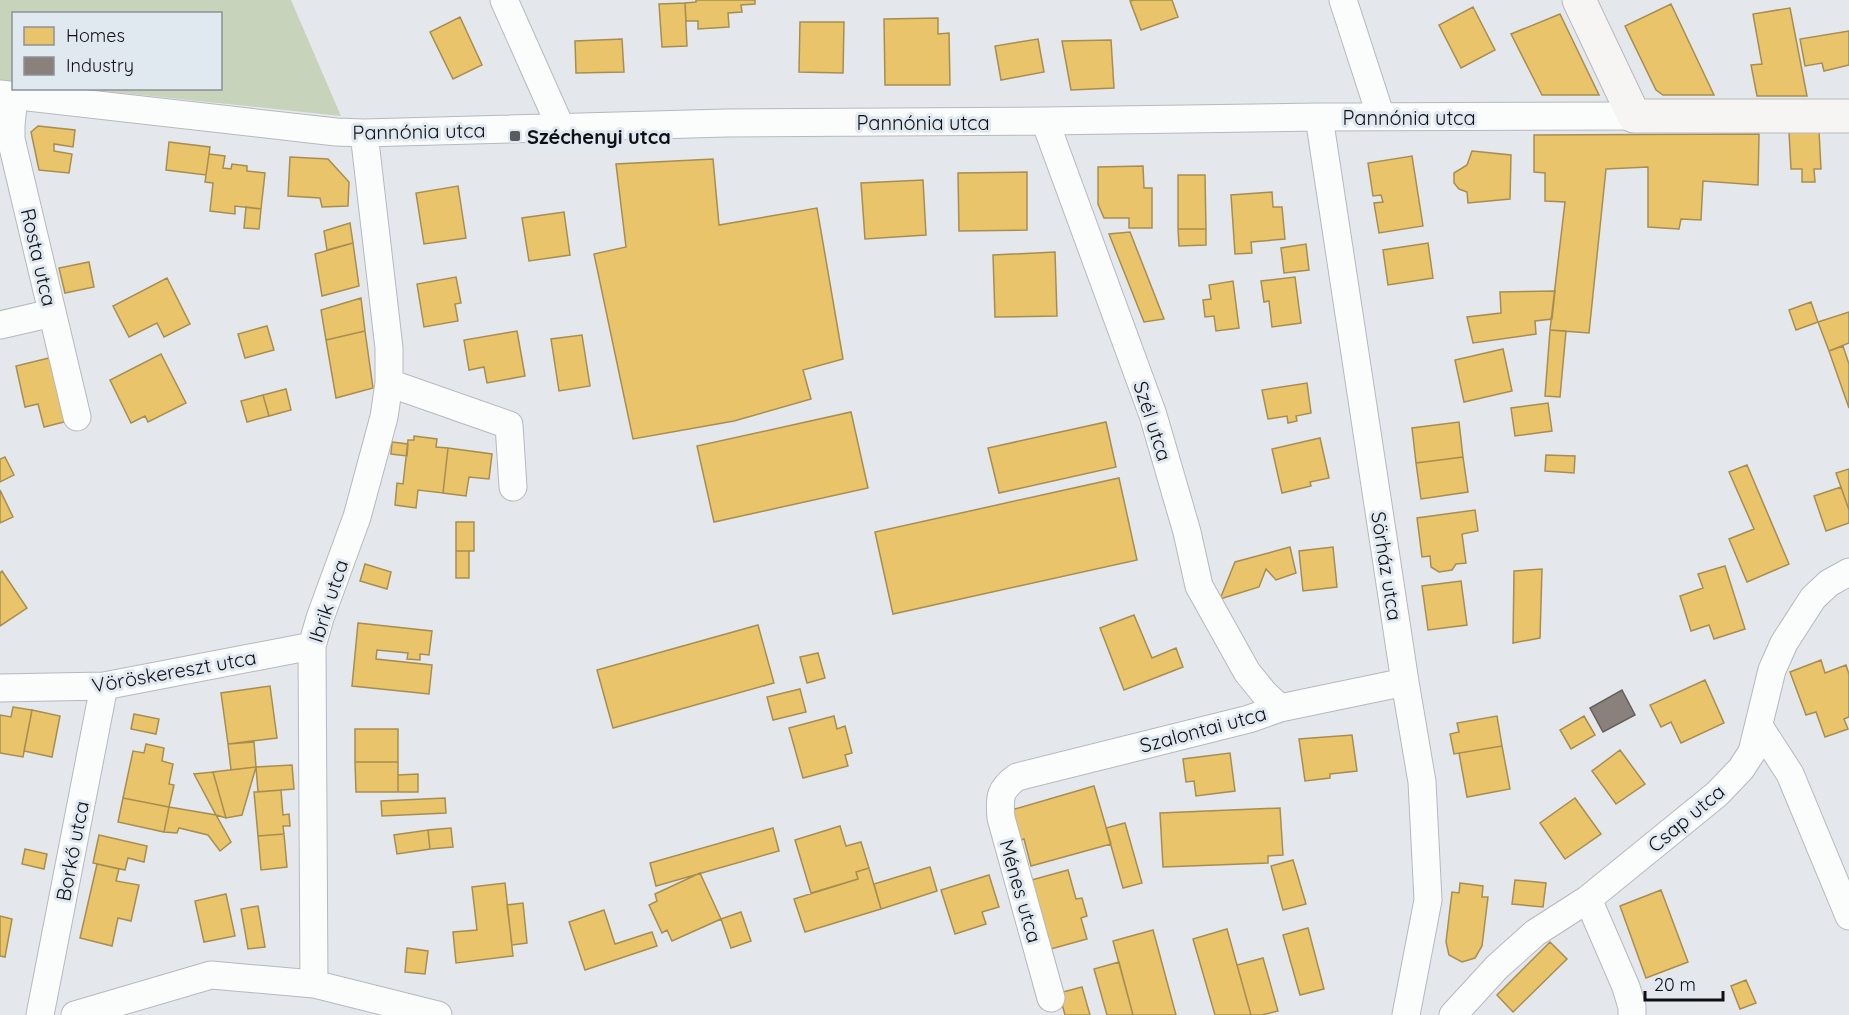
<svg xmlns="http://www.w3.org/2000/svg" width="1849" height="1015" font-family="Quicksand,sans-serif">
	<rect width="100%" height="100%" fill="#e4e8ec"/>
	<path fill="#c7d3ba" d="M0,0H291L341,116L85,89L220,88V14H14L13,82L0,80Z"/>
	<path fill="#e9c46a" stroke="#a78e50" stroke-width="1.5" d="M696,0H755V4L741,5L742,12L728,13L729,27L698,29V21H686L685,3L696,2Z
		M1134,0H1172L1178,17L1141,30L1130,1Z
		M685,3L687,46L662,47L659,4Z
		M1671,4L1714,95H1663L1656,90L1625,26Z
		M1473,7L1495,50L1461,68L1439,25Z
		M1790,8L1807,96H1757L1751,65L1762,64L1753,14Z
		M1560,14L1599,95H1542L1511,34Z
		M460,17L482,65L453,79L430,32Z
		M938,18V34L949,33L950,85H885L884,19Z
		M800,22H844L843,73L799,72Z
		M1849,31V65L1824,71L1822,63L1805,66L1800,39Z
		M622,39L624,72L576,73L575,41Z
		M1038,39L1044,72L1001,80L995,46Z
		M1111,40L1114,88L1071,90L1062,41Z
		M38,126L75,130L73,147L54,144V151L72,154L69,173L39,170L31,132Z
		M1819,131L1821,169H1814L1815,182H1802V169H1791L1789,132Z
		M1759,134L1758,185L1703,181L1701,220L1681,219L1679,229L1648,227V167L1606,169L1589,333L1550,330L1565,202L1545,201V173L1534,172V135Z
		M169,142L210,147L206,175L166,170Z
		M1472,151L1511,155L1510,199L1468,203L1467,192L1459,189L1454,183V173L1467,165Z
		M209,154L225,156L223,168L231,169L232,164L247,166V171L265,173L261,209L235,206V214L210,211L213,183L205,182Z
		M1412,156L1423,226L1379,233L1374,203L1383,202L1381,195L1373,196L1368,163Z
		M290,157L328,159L349,182L348,206L322,207L320,198L288,196Z
		M713,159L719,225L817,208L843,359L803,370L811,399L734,421L633,439L594,254L626,247L616,164Z
		M1143,166L1144,188H1152V228H1129V218H1104L1098,204V167Z
		M1027,172V230L959,231L958,173Z
		M1178,175H1205L1206,229H1178Z
		M923,180L926,235L865,239L861,183Z
		M458,186L466,238L424,244L416,193Z
		M1272,192L1273,207H1282L1285,239L1251,242L1252,253L1235,254L1231,195Z
		M246,207L261,209L259,229L244,228Z
		M564,212L570,255L529,261L522,218Z
		M350,223L353,243L327,250L324,231Z
		M1178,229H1206V245L1179,246Z
		M1130,232L1164,319L1144,322L1109,234Z
		M353,243L359,286L322,296L315,254Z
		M1428,243L1433,278L1388,285L1383,250Z
		M1306,244L1309,270L1284,273L1281,248Z
		M1055,252L1057,316L995,317L993,255Z
		M89,262L94,287L65,293L59,268Z
		M456,277L461,303L455,304L458,321L424,327L417,284Z
		M1295,277L1301,323L1272,327L1269,301L1264,302L1261,281Z
		M167,278L190,324L164,337L157,323L129,337L113,306Z
		M1233,281L1239,328L1216,331L1214,316L1205,317L1203,300L1211,299L1209,285Z
		M1555,291L1552,319L1535,321L1536,334L1473,343L1467,317L1501,313L1500,292Z
		M361,298L365,331L326,340L321,310Z
		M1811,302L1818,322L1796,330L1789,310Z
		M1849,312V343L1829,351L1818,322Z
		M267,326L274,350L245,358L238,334Z
		M1550,330L1566,331L1560,397L1545,396Z
		M365,331L373,388L336,398L326,340Z
		M517,331L525,376L487,383L484,367L469,370L464,340Z
		M582,335L590,386L559,391L551,339Z
		M1843,346L1849,364V408L1829,351Z
		M1503,349L1512,391L1464,402L1455,360Z
		M161,354L186,403L148,422L145,416L131,423L110,380Z
		M53,357L68,421L44,427L38,404L25,407L16,366Z
		M1307,383L1311,413L1296,416L1297,421L1288,423L1287,416L1268,419L1262,390Z
		M286,389L291,410L269,416L263,395Z
		M263,395L269,416L247,422L241,401Z
		M1548,403L1552,431L1515,436L1511,408Z
		M851,412L868,488L714,522L697,446Z
		M1106,422L1116,467L999,493L988,448Z
		M1459,422L1463,457L1416,463L1412,428Z
		M414,436L437,439L436,447L448,448L443,493L418,490L416,508L395,505L397,483L403,484L408,440H414Z
		M1320,438L1329,478L1310,482L1311,486L1282,493L1272,449Z
		M392,442L408,444L407,456L391,454Z
		M448,448L492,454L489,479L469,477L466,496L443,493Z
		M1546,455L1575,456L1574,473L1545,471Z
		M5,457L14,475L0,482V459Z
		M1463,457L1468,492L1421,499L1416,463Z
		M1747,465L1789,564L1747,582L1729,539L1754,529L1729,472Z
		M1849,469V510L1836,473Z
		M1119,478L1137,560L893,614L875,532Z
		M1841,487L1849,510V523L1826,531L1814,496Z
		M0,490L13,517L0,523Z
		M1475,510L1478,531L1462,534L1466,563L1456,564L1452,570L1439,572L1431,567L1430,556L1422,557L1417,518Z
		M456,522H474V551H456Z
		M1290,547L1296,573L1276,580L1266,569L1259,587L1220,599L1235,562Z
		M1333,547L1337,587L1303,591L1299,551Z
		M456,551H469V578H456Z
		M365,564L391,572L387,589L360,581Z
		M1725,566L1745,629L1714,639L1709,625L1691,631L1680,596L1703,588L1698,574Z
		M1542,569L1540,638L1513,643L1514,571Z
		M2,571L27,608L0,626V573Z
		M1461,581L1467,625L1428,630L1422,586Z
		M1134,615L1152,658L1176,648L1183,667L1124,690L1100,628Z
		M358,623L432,631L429,655L420,654V660L407,659L408,653L377,650L376,659L432,665L429,694L352,686Z
		M758,625L774,683L613,728L597,670Z
		M818,653L825,678L807,683L800,657Z
		M1821,660L1825,673L1846,665L1849,674V717L1844,719L1848,729L1825,737L1816,712L1806,715L1790,672Z
		M1705,680L1724,723L1681,743L1671,722L1661,727L1650,705Z
		M270,686L277,738L228,744L221,693Z
		M800,689L806,712L773,720L767,697Z
		M13,707L32,710L23,757L0,753V715L11,717Z
		M32,710L60,716L52,757L24,751Z
		M134,714L159,719L156,734L131,729Z
		M834,716L837,729L845,726L852,753L845,755L848,766L803,778L789,728Z
		M1497,716L1502,746L1454,754L1450,734L1459,732L1457,723Z
		M1584,716L1595,735L1571,749L1560,730Z
		M355,729H398V762H355Z
		M1352,735L1357,771L1330,774V778L1305,781L1299,739Z
		M254,742L256,767L231,770L228,744Z
		M146,744L164,748L162,761L173,764L169,784L174,785L169,807L123,798L133,751L144,753Z
		M1502,746L1510,789L1467,797L1459,753Z
		M1620,750L1645,784L1616,804L1592,771Z
		M1230,753L1235,791L1196,796L1194,781L1186,782L1183,759Z
		M355,762H398V792H356Z
		M292,765L294,789L258,792L256,767Z
		M256,767L242,815L226,818L213,772Z
		M213,772L226,818L216,815L194,774Z
		M418,774V792H398V775Z
		M1094,786L1111,844L1031,866L1024,839L1017,841L1008,811Z
		M281,790L283,815L289,814L290,826H283L284,834L258,836L254,792Z
		M123,798L169,807L164,832L118,822Z
		M445,798L446,813L382,816L381,801Z
		M1575,798L1601,834L1565,859L1540,823Z
		M169,807L216,815L231,842L220,851L208,835L179,828L177,833L164,832Z
		M1280,808L1283,855L1268,856V863L1163,867L1160,813Z
		M1125,823L1142,883L1123,888L1106,828Z
		M840,826L846,846L861,842L869,868L856,872L858,879L811,893L795,840Z
		M451,828L453,847L430,849L428,830Z
		M773,828L779,851L656,886L650,863Z
		M428,830L430,849L397,854L394,835Z
		M284,834L287,867L261,870L258,836Z
		M99,835L147,846L144,862L128,858L125,870L93,863Z
		M25,849L47,854L44,869L22,864Z
		M1293,860L1306,904L1283,910L1271,866Z
		M97,864L119,869L116,881L139,885L131,921L118,918L112,946L80,938Z
		M930,867L937,891L881,909L874,884Z
		M869,868L881,909L805,932L794,899L858,879L856,872Z
		M1068,870L1076,899L1082,898L1087,916L1081,918L1087,939L1047,950L1028,881Z
		M700,873L721,919L672,941L667,930L662,933L649,905L657,901L655,894Z
		M989,875L999,907L982,912L986,924L955,934L941,890Z
		M1515,880L1546,883L1543,907L1512,904Z
		M505,883L513,956L456,963L453,932L477,930L472,887Z
		M1460,883L1483,886L1482,897H1488L1482,946L1475,958L1462,962L1449,955L1446,942L1452,892L1459,893Z
		M1661,890L1688,962L1646,978L1620,906Z
		M226,894L235,936L204,942L195,901Z
		M523,903L527,943L512,945L507,905Z
		M258,906L265,947L248,949L241,909Z
		M604,910L615,944L652,932L657,946L585,970L569,922Z
		M741,912L751,941L731,948L721,919Z
		M0,916L12,919L5,957L0,956Z
		M1308,928L1324,989L1300,995L1283,935Z
		M1227,929L1237,965L1251,1015H1215L1193,939Z
		M1153,930L1176,1015H1133L1113,941Z
		M1550,942L1567,959L1513,1012L1497,995Z
		M407,948L428,951L425,974L405,972Z
		M1263,958L1278,1011L1262,1015H1251L1237,965Z
		M1119,962L1133,1015H1107L1094,969Z
		M1746,980L1756,1003L1740,1009L1731,986Z
		M1082,987L1090,1015H1065L1059,993Z"/>
	<path fill="#8a817c" stroke="#655f5c" stroke-width="1.5" d="M1622,690L1635,715L1603,732L1590,708Z"/>
	<g fill="none" stroke-linecap="round" stroke-linejoin="round">
		<defs>
			<path id="street" d="M504,0L561,128
				M1343,0L1381,117
				M0,94L336,132L364,133L726,123L1045,121L1319,117L1634,116
				M14,96L11,125V139L77,417
				M1319,117L1405,682L1422,782L1428,900L1406,1015
				M1045,121L1153,415L1187,532L1199,586L1247,672L1264,693L1280,708
				M0,325L52,313
				M389,383L509,425L513,487
				M0,688L104,686L312,646
				M1759,726L1790,774L1849,916
				M1588,899L1626,987L1632,1007V1015
				M314,984L312,646L320,618L357,517L384,417L389,383V348L364,133
				M1051,998L1001,818C999,797 1000,789 1017,777L1249,719L1280,708L1405,682
				M40,1015L104,686
				M75,1015L211,975L314,984L438,1015
				M1453,1015L1497,967L1535,933L1588,899L1717,794L1741,769L1752,752L1772,670L1784,643L1813,598L1829,583L1849,572"/>
			<path id="secondary" d="M1579,0L1634,116H1849"/>
		</defs>
		<use href="#street" stroke="#b6b9bc" stroke-width="29"/>
		<use href="#secondary" stroke="#b6b9bc" stroke-width="35"/>
		<use href="#street" stroke="#fbfcfc" stroke-width="27"/>
		<use href="#secondary" stroke="#f7f5f4" stroke-width="33"/>
	</g>
	<rect fill="#595c5f" stroke="#e0e8f0" stroke-width="2" x="509" y="130" width="12" height="12" rx="3"/>
	<g text-anchor="middle" dominant-baseline="central" stroke-width="6" stroke-linejoin="round" paint-order="stroke">
		<g font-size="20" fill="#0e1013" stroke="#e0e8f0">
			<text x="1409" y="117">Pannónia utca</text>
			<text x="923" y="122">Pannónia utca</text>
			<text transform="translate(419 131) rotate(-1)">Pannónia utca</text>
			<text transform="translate(39 257) rotate(77)">Rosta utca</text>
			<text transform="translate(1153 421) rotate(72)">Szél utca</text>
			<text transform="translate(1387 566) rotate(81)">Sörház utca</text>
			<text transform="translate(328 601) rotate(-72)">Ibrik utca</text>
			<text transform="translate(174 671) rotate(-10)">Vöröskereszt utca</text>
			<text transform="translate(1203 729) rotate(-15)">Szalontai utca</text>
			<text transform="translate(1686 818) rotate(-40)">Csap utca</text>
			<text transform="translate(72 851) rotate(-79)">Borkő utca</text>
			<text transform="translate(1021 891) rotate(74)">Ménes utca</text>
		</g>
		<g font-size="20" font-weight="bold" fill="#0e1013" stroke="#e0e8f0" text-anchor="start">
			<text x="527" y="136">Széchenyi utca</text>
		</g>
	</g>
	<rect x="12" y="12" width="210" height="78" fill="#e0e8f0" stroke="#8c9298" stroke-width="1.5"/>
	<rect x="24" y="27" width="30" height="18" fill="#e9c46a" stroke="#8c9298" stroke-width="1.5"/>
	<text x="66" y="42" font-size="18" fill="#0e1013">Homes</text>
	<rect x="24" y="57" width="30" height="18" fill="#8a817c" stroke="#8c9298" stroke-width="1.5"/>
	<text x="66" y="72" font-size="18" fill="#0e1013">Industry</text>
	<path d="M1645 991v9h78v-9" fill="none" stroke="#0e1013" stroke-width="3"/>
	<text x="1654" y="991" font-size="18" fill="#0e1013" stroke="#e0e8f0" stroke-width="4.5" paint-order="stroke">20 m</text>
</svg>
